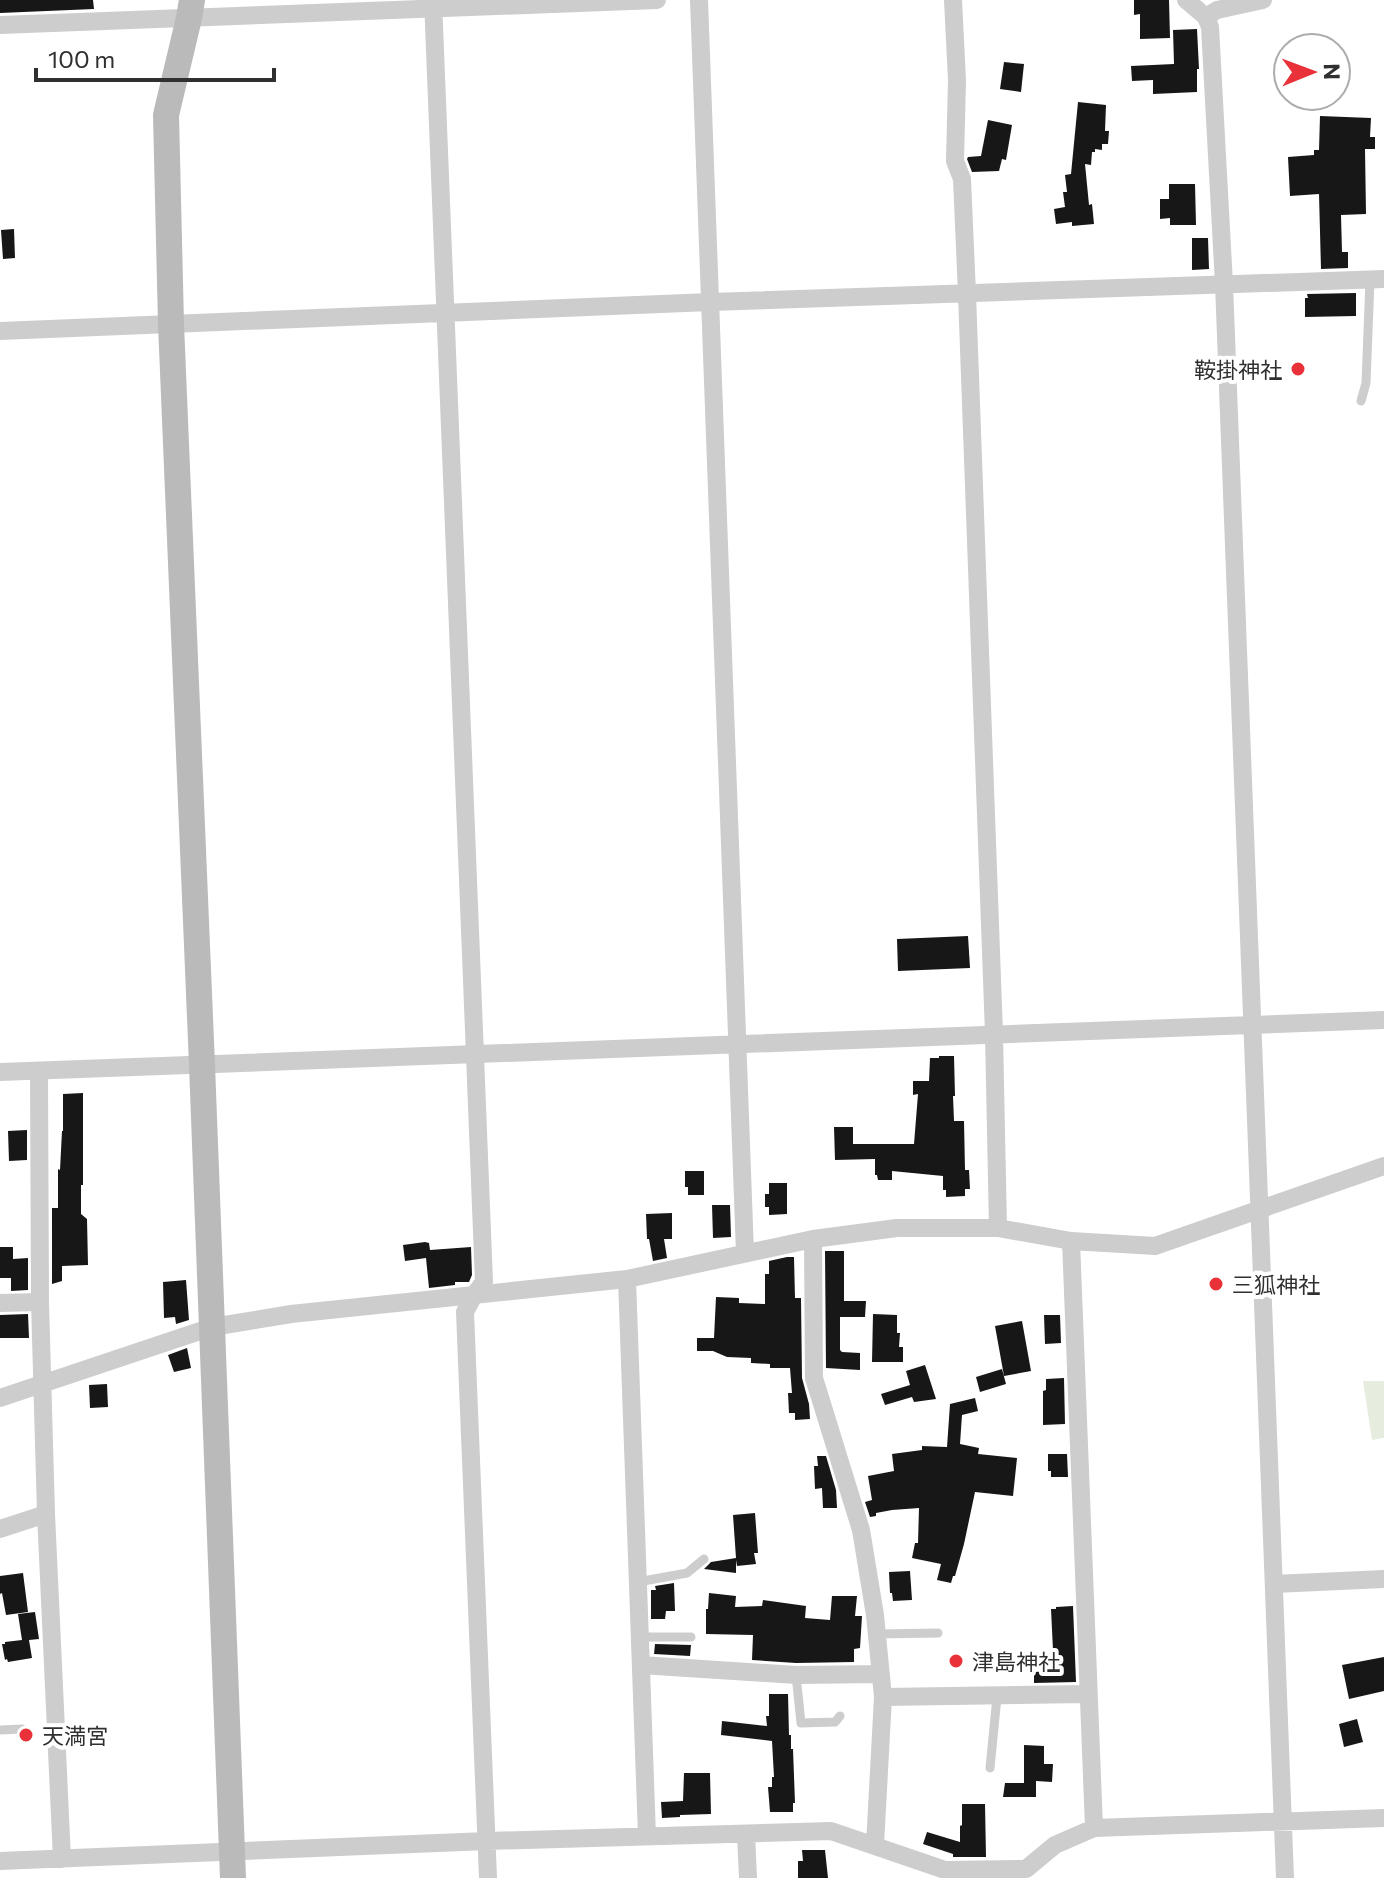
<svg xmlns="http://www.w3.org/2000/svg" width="1384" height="1878" font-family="Commissioner,'Noto Sans JP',sans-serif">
	<rect width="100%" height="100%" fill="#fff"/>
	<path fill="#e6edde" d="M1363,1381H1384V1438L1372,1440Z"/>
	<path fill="#171717" d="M0,0H93L94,9L0,13Z
		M1134,0H1169L1170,38L1140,39V14L1134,15Z
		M1197,29L1199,69H1197V92L1153,94V80L1132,81L1131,66L1174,64L1173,30Z
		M1004,62L1024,64L1021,92L1000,89Z
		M1078,102L1106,105L1105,131H1109L1108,144H1102V150L1095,149V152H1092L1091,165L1085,164L1089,205L1092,204L1094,224L1072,226V222L1056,224L1054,209L1065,207L1063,192H1067L1065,175L1071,174Z
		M1320,116L1371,118L1370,137H1375V149H1365L1366,214L1341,215L1342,252H1348V268L1321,269L1319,194L1290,196L1288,157L1314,155V150H1319Z
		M988,120L1012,125L1006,160L1002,159L999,171L972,172L967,159L968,157L981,156Z
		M1169,184H1195L1196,225H1170V218L1160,219V199H1169Z
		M14,229L15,258L3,259L1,230Z
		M1192,238H1208L1209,269L1192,270Z
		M1356,293V316L1305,317V298H1308L1307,294Z
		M968,936L970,968L898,971L897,939Z
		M939,1056H954L955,1096H953L954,1121H964L965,1170H969L970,1189H965V1196L946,1197V1190H943V1176L892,1171V1180H878L877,1175H875V1159L835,1160L834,1127H853V1144H914L918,1094L913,1095V1081H929L930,1058H939Z
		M83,1093V1185H81V1214L87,1219L88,1265L62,1266V1281L52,1284V1208H58V1169L60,1170L62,1131H63V1094Z
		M27,1130V1160L9,1161L8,1131Z
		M685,1171H704V1195H688V1187H685Z
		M769,1183H787V1214L769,1215V1207H765V1194H769Z
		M712,1205H730L731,1237L713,1238Z
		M672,1213V1239H664L667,1258L653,1261L649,1239H647L646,1214Z
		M425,1242L429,1243L430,1250L471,1247L472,1275L469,1282H455V1285L429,1288L426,1258L405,1261L403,1245Z
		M0,1247H13V1259L28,1258V1290L11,1291V1278H0Z
		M825,1251H844V1301H866L865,1317H840V1350L842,1352L860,1353V1370L826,1368Z
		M787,1257H794L795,1298H801L802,1378L809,1404L810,1419L795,1420V1413H789L788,1393H792L790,1368H770V1364L751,1363V1358L727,1357L713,1351H697V1338H714L716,1297L739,1298V1303L765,1304V1274H769V1261Z
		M186,1280L189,1320L176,1324L175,1317L164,1318L163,1282Z
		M28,1314L29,1338H0V1315Z
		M873,1314L897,1315V1333H900L899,1347H903V1362H872Z
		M1044,1315H1060L1061,1343L1045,1344Z
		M1022,1321L1031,1371L1004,1376L995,1326Z
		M187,1348L191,1368L174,1372L168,1355Z
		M925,1365L936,1399L914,1402L912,1397L885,1405L881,1394L910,1385L906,1371Z
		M1002,1369L1006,1384L980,1392L976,1377Z
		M1064,1378L1065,1424L1043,1425V1391L1046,1390V1379Z
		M107,1384L108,1407L90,1408L89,1385Z
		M975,1398L978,1411L962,1415L960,1444L979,1448L978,1454L1017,1458L1013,1496L975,1492L964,1544L955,1576H953L951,1583L937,1580L941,1564L912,1558L915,1543H918L919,1508L892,1510L876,1513V1516L870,1517L865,1502L872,1500L868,1476L894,1471L892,1454L922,1450V1446L947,1447L950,1404Z
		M1048,1454H1067L1068,1477H1051V1471H1048Z
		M817,1456H826L836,1490L837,1508H823L822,1488L815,1489L814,1466H818Z
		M755,1513L758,1553H754L756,1564L737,1566L736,1560V1573L704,1569L711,1562L736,1558L733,1515Z
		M910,1571L912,1600L893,1601L892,1593H890L889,1572Z
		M23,1573L28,1612L6,1615L2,1593L0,1594V1576Z
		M674,1583L675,1611H666L665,1619H651V1590H656L655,1586Z
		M709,1593L736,1596L735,1607L762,1606L763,1600L806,1606L805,1618L830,1620L832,1596H857L855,1616H862L860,1648L854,1649V1662L796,1663L752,1660L753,1635L706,1634V1609H708Z
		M1073,1606L1076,1682L1034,1683V1672L1054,1671L1051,1609H1056V1607Z
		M35,1612L39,1639L29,1640L32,1658L8,1662L7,1659L5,1660L2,1644H5V1642L22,1640L18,1614Z
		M655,1644L691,1645L690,1656L654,1654Z
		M1384,1657V1691L1349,1699L1342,1665Z
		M769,1694H788L789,1735H791V1749H793L795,1803H793V1812H770L768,1787H772V1777H774L772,1741L721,1735L722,1721L767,1726L766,1716H769Z
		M1357,1719L1363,1742L1344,1747L1339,1724Z
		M1024,1745L1044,1746V1764H1053L1052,1782L1036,1781V1797H1003L1005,1783H1024Z
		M684,1773H710L711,1814L680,1815V1817L662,1818L661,1802L683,1801Z
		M962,1804H985L986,1857H953V1854L923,1844L927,1832L960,1842V1826L962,1825Z
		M802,1850H825L828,1878H798V1861H803Z"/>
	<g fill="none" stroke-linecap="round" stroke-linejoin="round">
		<path stroke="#cdcdcd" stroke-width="9" d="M1361,401L1366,383L1370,280
			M638,1582L687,1573L704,1559
			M877,1634L938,1633
			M639,1637H691
			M796,1675L801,1723L835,1722L840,1716
			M0,1730L22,1729
			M990,1768L997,1697"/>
		<path stroke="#cdcdcd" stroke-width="18" d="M433,0L484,1282L474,1295L465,1312L488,1878
			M699,0L745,1253
			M953,0L957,80L955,161L962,179L967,294L994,1034L998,1228
			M1186,0L1206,17L1210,27L1224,284L1285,1878
			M1206,17L1217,10L1263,0
			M0,25L657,0
			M0,331L710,302L1384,279
			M39,1071L40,1302L46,1514L62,1859
			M0,1072L1384,1020
			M813,1239L814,1378L861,1530L875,1615L883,1697L875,1845
			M1071,1241L1094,1828
			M627,1279L647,1836
			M0,1303L40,1302
			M0,1398L212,1327L291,1314L627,1279L813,1239L897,1228H998L1071,1241L1155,1246L1384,1166
			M0,1529L46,1514
			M1274,1584L1384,1579
			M641,1665L796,1675L881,1674
			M883,1697L1088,1694
			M746,1834L748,1878
			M0,1861L487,1841L831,1831L945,1870L1026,1869L1055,1845L1094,1828L1384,1818"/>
		<path stroke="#bababa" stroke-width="26" d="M192,0L189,18L166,115L171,324L202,1065L233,1878"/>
	</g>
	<g fill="#e83139" stroke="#fff" stroke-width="3">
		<circle cx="1298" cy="369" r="8"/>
		<circle cx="1216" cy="1284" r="8"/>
		<circle cx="956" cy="1661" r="8"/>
		<circle cx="26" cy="1735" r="8"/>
	</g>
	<g text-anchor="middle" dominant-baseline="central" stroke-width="8" stroke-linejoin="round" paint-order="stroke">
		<g font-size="22" fill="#303030" stroke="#fff" text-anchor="start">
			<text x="1282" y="369" text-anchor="end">鞍掛神社</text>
			<text x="1232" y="1284">三狐神社</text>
			<text x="972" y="1661">津島神社</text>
			<text x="42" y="1735">天満宮</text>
		</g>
	</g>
	<g transform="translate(1312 72) rotate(89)"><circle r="38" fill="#ffffff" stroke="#acacac" stroke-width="2"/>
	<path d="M0-6L14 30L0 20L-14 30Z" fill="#e83139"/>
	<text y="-12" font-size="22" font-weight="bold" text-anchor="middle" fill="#303030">N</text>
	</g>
	<path d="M36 68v12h238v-12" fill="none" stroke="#303030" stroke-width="4"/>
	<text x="48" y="68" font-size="24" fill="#303030" stroke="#ffffff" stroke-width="6" paint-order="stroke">100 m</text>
</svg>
